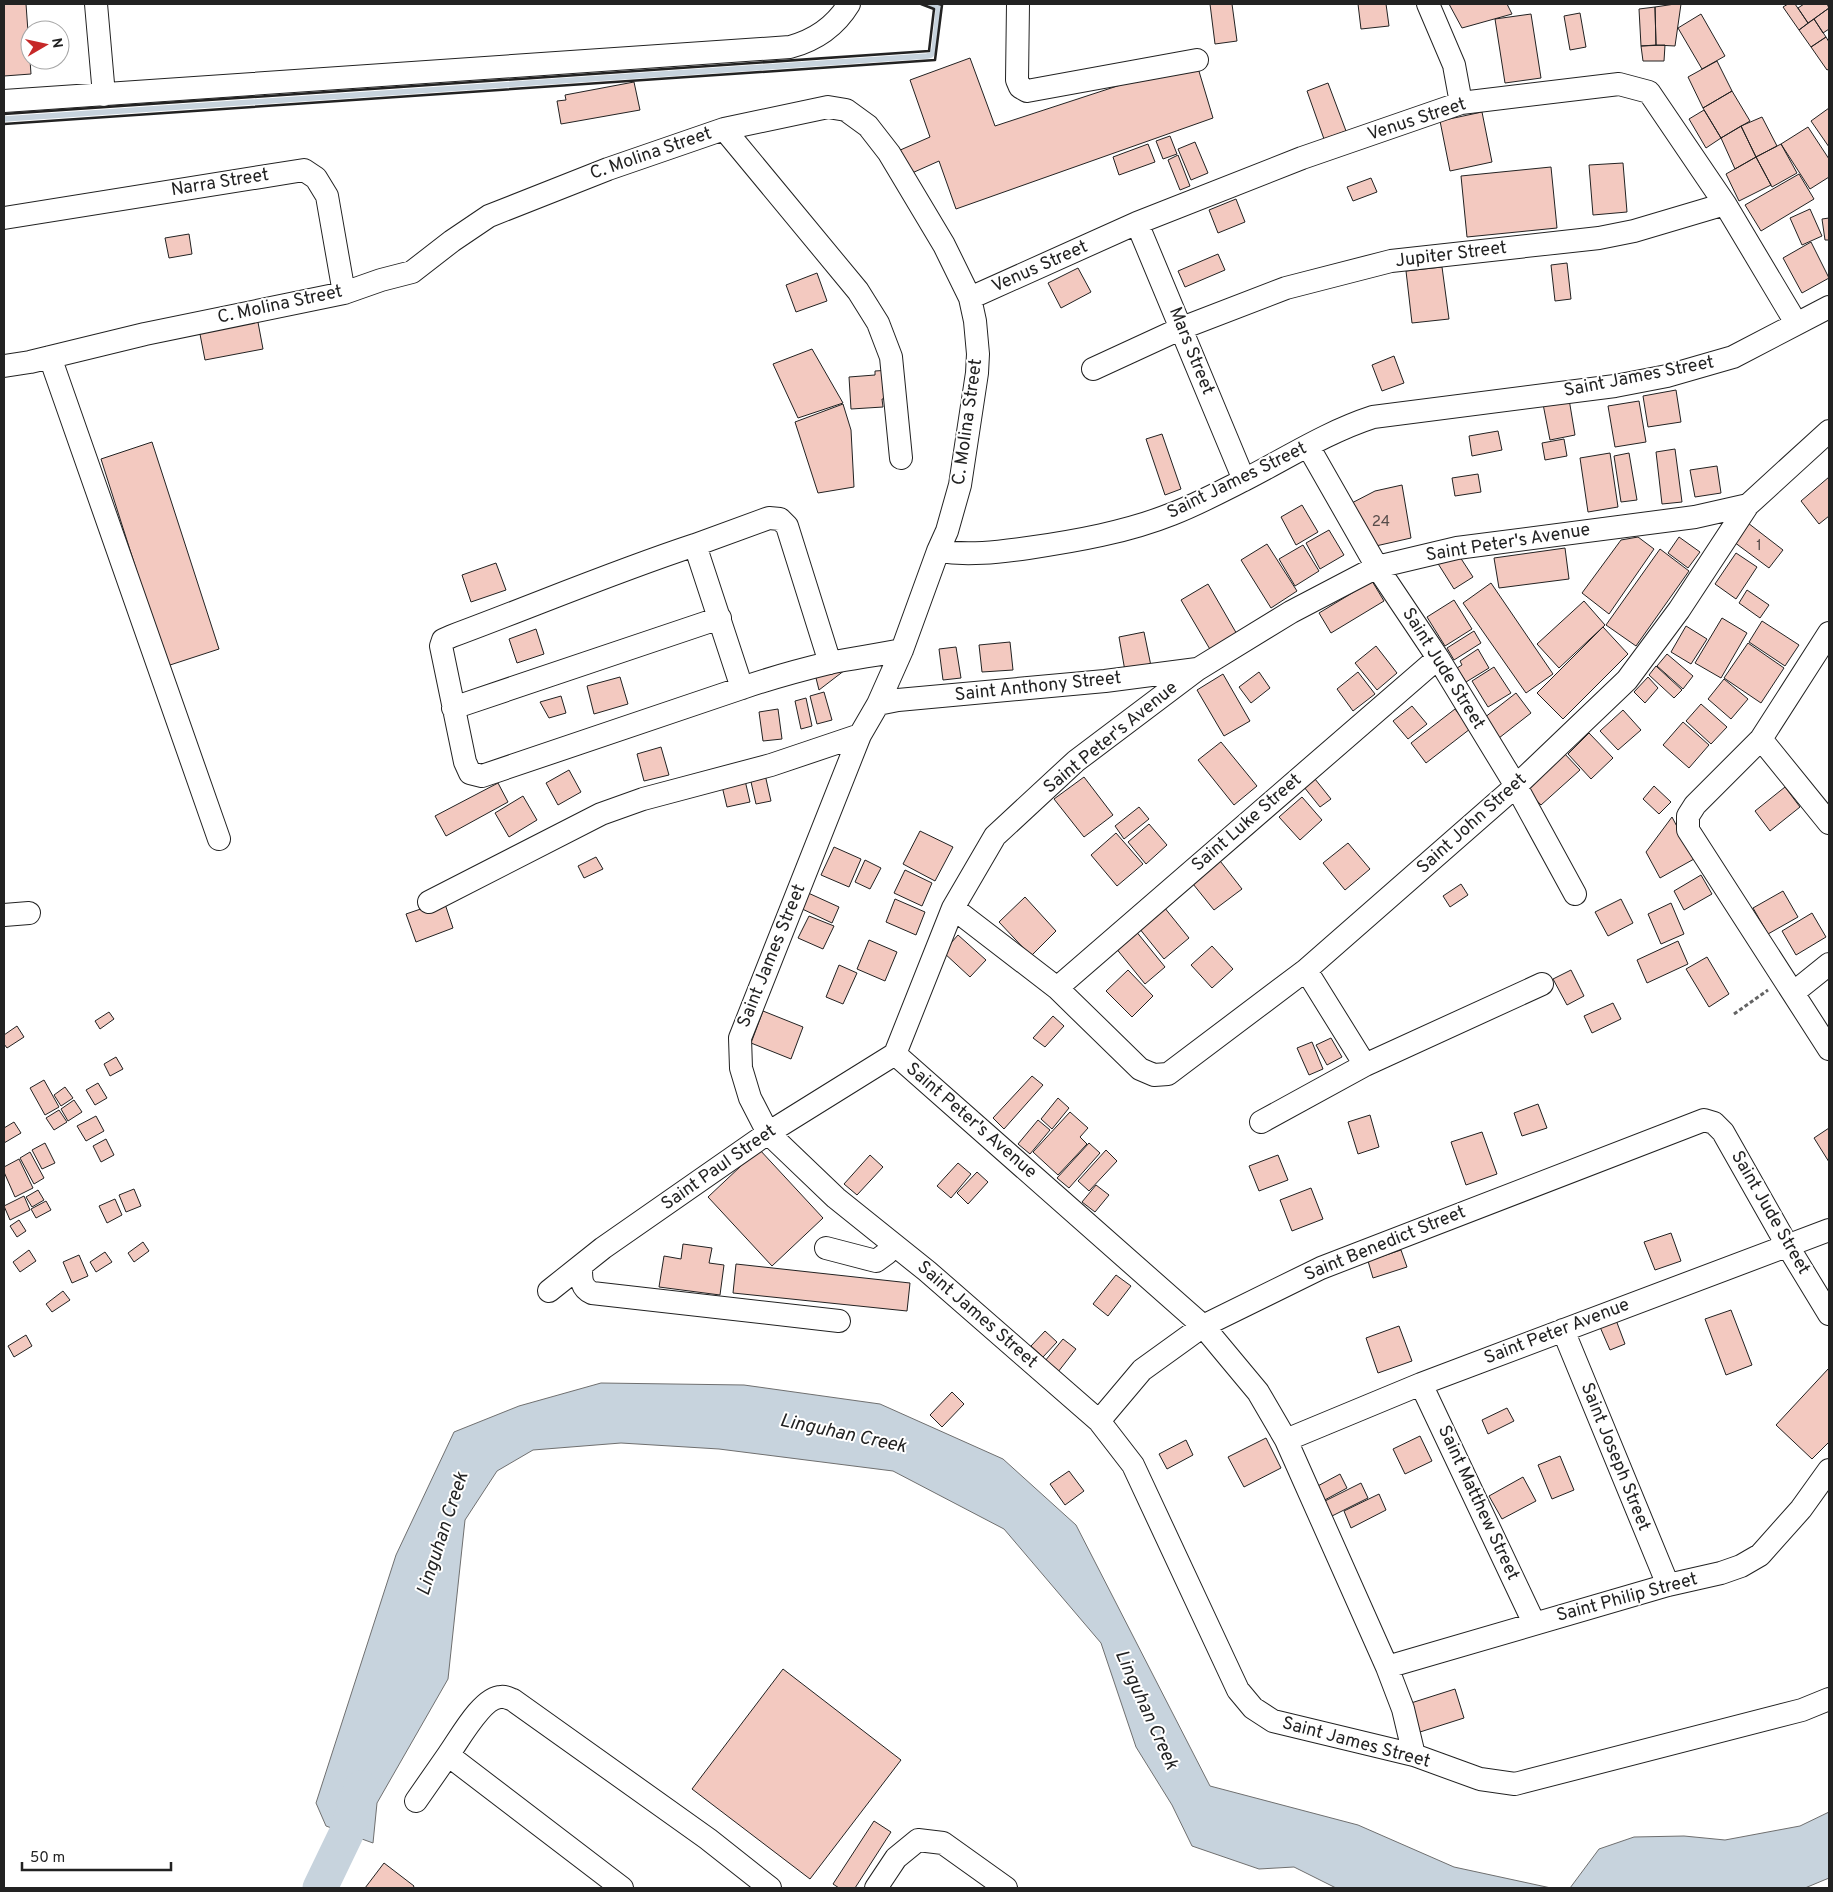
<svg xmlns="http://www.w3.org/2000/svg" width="1833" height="1892" font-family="Overpass,sans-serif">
	<rect width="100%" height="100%" fill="#fff"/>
	<path fill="#c7d3dd" stroke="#6f6f6f" d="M601,1383L744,1385L880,1404L1003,1459L1076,1525L1210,1786L1358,1825L1454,1867L1551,1888H1336L1294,1867L1259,1869L1192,1846L1172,1805L1136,1747L1101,1643L1004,1529L893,1471L719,1449L621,1443L533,1450L497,1471L465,1520L448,1679L377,1803L373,1843L326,1826L316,1803L396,1555L454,1432L519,1406Z
		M1829,1812V1878L1805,1888H1570L1599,1849L1634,1837L1684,1836L1725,1840L1800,1826Z"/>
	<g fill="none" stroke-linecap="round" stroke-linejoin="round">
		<path stroke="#c7d3dd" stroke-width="5.5" d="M4,119L927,56L931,55L934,50L938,13V8L931,4"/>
		<path stroke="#c7d3dd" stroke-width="35" d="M320,1888L346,1834L361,1788"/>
	</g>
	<path fill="#f3c9c0" stroke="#222" d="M4,4H26L31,74L4,76Z
		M1210,4H1232L1237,41L1215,44Z
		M1358,4H1386L1389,26L1361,29Z
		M1449,4H1507L1512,14L1462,28Z
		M1675,4H1681L1675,46L1656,45L1655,7Z
		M1788,4H1795L1808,23L1799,30L1783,7Z
		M1804,4H1827L1829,8L1808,23L1798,8Z
		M1655,7L1656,45L1641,46L1639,9Z
		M1829,8V29L1823,33L1814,19Z
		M1580,13L1586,47L1570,50L1564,16Z
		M1531,14L1541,78L1505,83L1495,19Z
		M1701,14L1725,56L1702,69L1678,28Z
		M1814,19L1826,37L1811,47L1799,30Z
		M1826,37L1829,42V69L1827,70L1811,47Z
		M1665,45L1664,61H1643L1641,46Z
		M970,58L995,126L1151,75L1198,68L1213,118L956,209L939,161L912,173L898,151L930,137L910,80Z
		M1717,61L1732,91L1703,108L1688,77Z
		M634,82L640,110L561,124L557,101L566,100L565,95Z
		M1328,83L1346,131L1324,139L1307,91Z
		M1732,91L1750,121L1721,138L1703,108Z
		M1829,108V147L1811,121Z
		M1704,110L1721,138L1706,148L1689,119Z
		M1482,112L1492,162L1450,171L1440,121Z
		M1762,117L1777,146L1756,157L1741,126Z
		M1741,126L1756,157L1735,169L1721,138Z
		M1808,127L1829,159V177L1810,189L1781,144Z
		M1170,136L1177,154L1163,159L1156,141Z
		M1195,142L1208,173L1191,180L1178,149Z
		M1148,144L1155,162L1119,175L1113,157Z
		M1781,144L1797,173L1772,187L1756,157Z
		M1178,155L1190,186L1180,190L1168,160Z
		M1756,157L1771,185L1739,201L1726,174Z
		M1623,163L1627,212L1593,215L1589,165Z
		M1551,167L1557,228L1467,237L1461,176Z
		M1799,174L1814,199L1761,231L1745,205Z
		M1371,178L1377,192L1353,201L1347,187Z
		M1236,199L1245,222L1218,233L1209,210Z
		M1810,209L1822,236L1802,245L1790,218Z
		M1829,218V240H1825L1822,219Z
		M189,234L192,254L169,258L165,238Z
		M1811,242L1829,278L1802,293L1783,258Z
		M1218,254L1225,270L1185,287L1178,271Z
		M1567,263L1571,299L1555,301L1551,265Z
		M1442,267L1449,319L1412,323L1406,271Z
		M1078,268L1091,292L1061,308L1048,283Z
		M817,273L827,301L796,312L786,285Z
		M257,317L263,349L205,360L199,329Z
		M812,349L843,403L798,418L773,364Z
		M1394,356L1404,383L1382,391L1372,365Z
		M891,370L893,398L882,399L883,407L851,409L849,377L875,375V371Z
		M1676,390L1681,422L1648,427L1643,396Z
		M1569,399L1575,435L1550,440L1543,404Z
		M1639,401L1646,442L1615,447L1608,406Z
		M843,404L851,430L854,487L818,493L795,422Z
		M1498,431L1502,450L1472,456L1469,436Z
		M1162,434L1181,489L1165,495L1146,439Z
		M1564,439L1567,456L1545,460L1542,443Z
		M152,442L219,649L167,666L101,459Z
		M1675,449L1682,502L1662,504L1656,452Z
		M1610,453L1618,507L1588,512L1580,458Z
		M1629,453L1637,500L1621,502L1614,456Z
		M1717,466L1721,493L1695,497L1690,470Z
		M1478,474L1481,492L1455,496L1452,478Z
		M1829,477V516L1819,524L1801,501Z
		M1402,485L1411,538L1367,548L1346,506L1375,491Z
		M1302,505L1318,532L1296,545L1281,517Z
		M1748,523L1783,550L1769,568L1734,542Z
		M1329,530L1344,555L1320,569L1306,543Z
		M1638,537L1654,549L1609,614L1582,593L1621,540Z
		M1679,537L1700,552L1688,568L1668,553Z
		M1267,544L1297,591L1271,608L1241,560Z
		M1303,545L1319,571L1295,586L1279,559Z
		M1565,548L1569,579L1499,588L1494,558Z
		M1660,549L1689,571L1636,646L1606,625Z
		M1736,553L1757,567L1736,599L1715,584Z
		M1460,557L1473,577L1454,589L1437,562Z
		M496,563L506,590L471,602L462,575Z
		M1372,581L1384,601L1331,633L1319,613Z
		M1491,583L1553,674L1526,693L1463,603Z
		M1208,584L1238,636L1211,651L1181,600Z
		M1747,590L1769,605L1760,618L1739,603Z
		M1454,600L1472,629L1445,646L1427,617Z
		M1584,601L1605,625L1559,668L1537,644Z
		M1722,618L1747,633L1721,678L1695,663Z
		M1762,621L1799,645L1785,666L1749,642Z
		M1686,626L1707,639L1691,664L1671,652Z
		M1603,627L1628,654L1563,719L1537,693Z
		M536,629L544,654L517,663L509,639Z
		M1474,631L1481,643L1454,660L1447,648Z
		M1144,632L1151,666L1125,671L1119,637Z
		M1010,642L1013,670L982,672L979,645Z
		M1748,643L1784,668L1761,703L1724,678Z
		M1376,646L1397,673L1377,690L1355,663Z
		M956,647L961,678L943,680L939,649Z
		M1478,649L1489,668L1466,682L1457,668L1462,665L1460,661Z
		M1667,654L1693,676L1683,689L1657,666Z
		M1656,666L1682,690L1674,698L1649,675Z
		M1494,667L1511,693L1488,707L1472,681Z
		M814,670H845L819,690Z
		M1259,672L1270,688L1251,703L1239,687Z
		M1358,672L1375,694L1353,711L1337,689Z
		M1223,674L1250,721L1224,736L1197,690Z
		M620,677L628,704L594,714L587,686Z
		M1648,677L1658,688L1645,703L1634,692Z
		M1724,679L1748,699L1731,719L1708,699Z
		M824,692L832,720L817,724L810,696Z
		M1516,693L1531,713L1499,738L1484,718Z
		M561,696L566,713L549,718L540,702Z
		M806,698L812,726L801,729L795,701Z
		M1701,704L1727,727L1711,744L1686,721Z
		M1412,706L1427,724L1408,739L1393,721Z
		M778,709L782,739L763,741L759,712Z
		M1455,709L1470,729L1426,763L1411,743Z
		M1623,710L1641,730L1618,750L1600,731Z
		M1683,722L1709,745L1689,768L1663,745Z
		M1589,733L1613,758L1591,779L1568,754Z
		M1221,742L1257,786L1234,805L1198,760Z
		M661,747L669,775L644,781L637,754Z
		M1563,752L1580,770L1541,805L1524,787Z
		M569,770L581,792L558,805L546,783Z
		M764,770L771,801L756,804L749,773Z
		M744,776L750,802L727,807L721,782Z
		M1084,777L1113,815L1084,837L1054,799Z
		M1315,779L1331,799L1320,807L1304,787Z
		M498,783L508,802L446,836L435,816Z
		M1654,786L1671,802L1659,814L1643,799Z
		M1785,787L1800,807L1770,831L1755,811Z
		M523,796L537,820L509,837L495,813Z
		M1302,797L1322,820L1300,840L1279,817Z
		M1139,807L1149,819L1124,839L1115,826Z
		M1672,817L1694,859L1660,878L1646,852Z
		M1149,824L1167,845L1146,864L1128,842Z
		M920,831L953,847L935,881L903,864Z
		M1116,833L1143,864L1117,886L1091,855Z
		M1348,843L1370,869L1345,890L1323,863Z
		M834,847L861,859L849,887L821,875Z
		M596,857L603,869L584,878L578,866Z
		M1217,857L1242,889L1214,910L1189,879Z
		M865,860L881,868L870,889L855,882Z
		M905,870L932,883L922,906L894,893Z
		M1701,875L1712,894L1684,910L1674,891Z
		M1461,884L1468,895L1450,907L1443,896Z
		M1783,891L1798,917L1768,934L1753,908Z
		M806,892L839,907L832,923L798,907Z
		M1025,897L1056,931L1031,956L999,922Z
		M895,899L925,912L916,935L886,922Z
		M1621,899L1633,923L1608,936L1595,912Z
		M444,901L453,928L416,942L406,914Z
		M1671,903L1684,934L1661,944L1648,914Z
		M1164,907L1189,938L1164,959L1139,928Z
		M1812,913L1826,937L1796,955L1782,931Z
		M809,916L834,926L823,949L798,938Z
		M1135,930L1165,967L1145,984L1115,947Z
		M958,935L986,960L970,977L943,952Z
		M869,940L897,952L885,981L857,969Z
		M1678,941L1688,964L1647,983L1637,960Z
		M1212,946L1233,969L1212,988L1191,965Z
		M1707,957L1729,994L1709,1007L1686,969Z
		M839,965L857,973L843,1004L826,997Z
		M1128,970L1153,996L1132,1017L1106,991Z
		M1571,970L1584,996L1567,1005L1553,979Z
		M1613,1003L1621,1019L1592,1033L1584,1016Z
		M763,1011L803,1027L791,1059L751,1043Z
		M109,1012L114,1019L100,1029L95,1021Z
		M1053,1016L1064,1026L1045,1047L1033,1038Z
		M17,1026L24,1037L7,1048L4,1044V1035Z
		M1331,1038L1342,1057L1327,1065L1316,1045Z
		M1312,1042L1323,1069L1309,1075L1297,1048Z
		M116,1057L123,1069L110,1076L104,1064Z
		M1032,1076L1043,1085L1004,1129L993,1118Z
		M44,1080L59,1107L45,1115L30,1088Z
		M98,1083L107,1098L95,1105L86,1090Z
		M65,1087L73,1098L61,1106L54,1095Z
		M1058,1098L1069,1108L1052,1129L1041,1119Z
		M74,1100L82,1112L68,1121L61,1109Z
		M1538,1104L1547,1128L1522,1136L1514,1113Z
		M59,1110L67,1122L54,1130L46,1118Z
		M1070,1112L1088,1128L1080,1137L1087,1144L1058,1175L1033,1152Z
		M1370,1115L1379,1147L1358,1154L1348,1122Z
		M96,1116L104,1131L86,1141L77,1126Z
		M1038,1120L1050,1130L1030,1154L1018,1144Z
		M14,1122L21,1133L4,1143V1128Z
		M1829,1128V1162L1814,1138Z
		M1482,1132L1497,1174L1466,1185L1451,1142Z
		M106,1139L114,1155L101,1162L93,1146Z
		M45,1143L55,1163L42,1169L32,1150Z
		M1089,1143L1100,1153L1069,1188L1057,1178Z
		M759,1149L823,1218L772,1266L708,1197Z
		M1106,1150L1117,1161L1089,1191L1078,1181Z
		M30,1152L44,1178L34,1184L20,1158Z
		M870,1155L883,1167L857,1195L844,1184Z
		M1278,1155L1288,1180L1259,1191L1249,1166Z
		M19,1159L33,1188L15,1197L4,1172V1167Z
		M958,1163L971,1174L951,1198L937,1186Z
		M977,1172L988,1182L968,1204L957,1193Z
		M1096,1185L1109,1195L1095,1212L1082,1202Z
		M1311,1188L1323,1219L1292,1231L1280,1200Z
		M134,1189L141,1206L126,1212L119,1195Z
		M38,1190L44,1200L32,1207L26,1197Z
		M24,1196L30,1210L10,1220L4,1206Z
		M115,1199L122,1215L107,1223L99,1206Z
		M46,1201L51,1210L36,1218L31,1209Z
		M19,1220L26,1231L17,1237L10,1226Z
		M1671,1233L1681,1261L1655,1270L1644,1242Z
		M143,1242L149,1251L134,1262L128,1253Z
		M683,1244L712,1248L709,1263L724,1265L720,1295L659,1287L664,1256L681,1259Z
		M29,1250L36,1261L20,1272L13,1262Z
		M1401,1250L1407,1267L1373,1278L1368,1261Z
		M105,1252L112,1262L96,1272L90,1262Z
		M79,1255L88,1276L72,1283L63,1262Z
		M736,1264L910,1283L907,1311L733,1293Z
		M1116,1275L1131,1286L1108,1316L1093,1304Z
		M63,1291L70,1300L52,1312L46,1304Z
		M1731,1310L1752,1365L1726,1375L1705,1319Z
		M1616,1320L1625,1344L1610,1350L1600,1327Z
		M1399,1326L1412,1361L1378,1373L1366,1338Z
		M1045,1331L1057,1342L1043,1357L1031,1346Z
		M26,1335L32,1346L14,1357L8,1346Z
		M1063,1339L1076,1349L1058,1372L1045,1361Z
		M1829,1368V1442L1812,1459L1776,1425Z
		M952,1392L964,1404L942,1427L930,1415Z
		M1507,1408L1514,1421L1488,1434L1482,1420Z
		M1420,1436L1432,1461L1405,1474L1393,1449Z
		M1266,1438L1281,1468L1244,1487L1228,1457Z
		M1186,1440L1193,1455L1167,1469L1159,1454Z
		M1560,1456L1574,1490L1552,1499L1538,1465Z
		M1069,1471L1084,1491L1065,1505L1050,1484Z
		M1340,1474L1347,1488L1321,1502L1314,1488Z
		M1523,1477L1536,1501L1502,1519L1489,1496Z
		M1361,1483L1368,1498L1328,1518L1321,1503Z
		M1379,1494L1386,1510L1351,1528L1344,1511Z
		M783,1669L901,1760L810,1879L692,1789Z
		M1455,1689L1464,1718L1420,1732L1411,1703Z
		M874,1821L891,1832L855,1888H839L833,1884Z
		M384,1863L414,1886L413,1888H365Z"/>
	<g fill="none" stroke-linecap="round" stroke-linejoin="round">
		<defs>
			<path id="minor" d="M96,4L104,95
				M1018,4L1017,80L1020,87L1027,91L1197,60
				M1428,4L1454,65L1461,103
				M4,101L790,47C816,40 835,27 849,4
				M724,129L858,291L878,323L891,357L901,458
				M4,218L304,170L316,178L327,196L344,293
				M1137,223L1244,480
				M970,298L1137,223L1302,158L1461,103L1619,84L1649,92L1725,204L1796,323
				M50,357L219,839
				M4,366L30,362L145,334L344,293L381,280L412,272L452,241L489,216L608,169L724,129L828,107L846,110L868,126L889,153L944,245L970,298L975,321L978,354L977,373L960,485L947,531L938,551L902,650L878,704L860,735L740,1038L741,1068L750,1098L768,1133L836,1198L927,1271L1099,1421L1133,1465L1238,1690L1253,1708L1273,1721L1414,1755L1480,1779L1515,1784L1802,1710L1829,1699
				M1093,369L1182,328L1286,288L1391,261L1599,238L1634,231L1725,204
				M1308,446L1377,567L1438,658L1516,786L1575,894
				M695,545L769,518L780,519L787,526L830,663
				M938,551C968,556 998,552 1028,548C1076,541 1127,532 1172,514C1196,505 1220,492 1244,480C1287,458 1327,432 1373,417L1615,386L1667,376L1733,357L1829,307
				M1829,633L1761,739L1695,805L1688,816V830L1829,1049
				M742,688L695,545C613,572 533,606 452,636L443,640L441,646L465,762L470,773L482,776L742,688C771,678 800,670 829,663C853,658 878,655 902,650
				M878,704L898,700L1105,681L1197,669
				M453,708L720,618
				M1761,739L1829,823
				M429,902L601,814L643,799L771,765L860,735
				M953,908L1057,988L1140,1069L1154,1075L1168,1074L1306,970L1516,786L1627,680L1679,610L1748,505
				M4,915L29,913
				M1306,970L1365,1065
				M1057,988L1438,658
				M1793,993L1829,964
				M895,1054L953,908L995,836L1076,761L1198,669L1291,612L1377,567L1457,548L1695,517L1748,505L1829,431
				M895,1054L1203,1326L1258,1392L1286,1440L1387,1667L1403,1709L1414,1755
				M1261,1122L1365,1065L1542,984
				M826,1248L876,1261L887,1253L893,1245
				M581,1268C581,1279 581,1288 592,1293L839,1321
				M549,1291L603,1248L768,1133L895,1054
				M1563,1330L1668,1585
				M1421,1384L1534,1623
				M1099,1421L1142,1370L1203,1326L1321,1268L1704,1120L1714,1123L1723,1132L1787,1245L1829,1314
				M1286,1440L1421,1384L1829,1230
				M1387,1667L1668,1585L1721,1573L1741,1566L1760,1555L1801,1509L1829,1470
				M448,1755C459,1740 482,1697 501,1697C505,1696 510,1699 513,1700L708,1839L770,1888
				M416,1801L448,1755L622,1888
				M876,1888L896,1858L918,1840L943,1843L1006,1888"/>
		</defs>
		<use href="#minor" stroke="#222" stroke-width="24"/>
		<path stroke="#646464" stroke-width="3" stroke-dasharray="4 2.5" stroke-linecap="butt" d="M1734,1014L1768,990"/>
		<use href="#minor" stroke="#fff" stroke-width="22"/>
		<path stroke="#222" stroke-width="2.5" d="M4,114L929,51L934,9L921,4
			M4,124L935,60L942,5L939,4"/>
	</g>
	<g text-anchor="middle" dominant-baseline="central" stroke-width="4" stroke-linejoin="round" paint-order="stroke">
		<g font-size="15" fill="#564c4a">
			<text x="1381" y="522">24</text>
			<text x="1759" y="546">1</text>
		</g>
		<g font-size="18" fill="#222" stroke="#fff">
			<text transform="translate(1417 120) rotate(-18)">Venus Street</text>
			<text transform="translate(651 154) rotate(-19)">C. Molina Street</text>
			<text transform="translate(220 183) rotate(-9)">Narra Street</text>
			<text transform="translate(1451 255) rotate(-7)">Jupiter Street</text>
			<text transform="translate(1040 267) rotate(-24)">Venus Street</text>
			<text transform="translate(280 305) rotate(-12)">C. Molina Street</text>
			<text transform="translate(1191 351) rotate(68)">Mars Street</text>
			<text transform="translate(1639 377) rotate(-11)">Saint James Street</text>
			<text transform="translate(968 422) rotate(-82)">C. Molina Street</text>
			<text transform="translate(1237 481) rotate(-26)">Saint James Street</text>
			<text transform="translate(1508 543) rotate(-9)">Saint Peter's Avenue</text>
			<text transform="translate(1443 669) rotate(58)">Saint Jude Street</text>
			<text transform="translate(1038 687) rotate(-6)">Saint Anthony Street</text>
			<text transform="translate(1111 738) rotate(-39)">Saint Peter's Avenue</text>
			<text transform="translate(1247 823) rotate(-41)">Saint Luke Street</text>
			<text transform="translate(1472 824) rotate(-42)">Saint John Street</text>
			<text transform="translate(772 956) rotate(-68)">Saint James Street</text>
			<text transform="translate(971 1121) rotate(41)">Saint Peter's Avenue</text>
			<text transform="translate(719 1168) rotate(-35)">Saint Paul Street</text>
			<text transform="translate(1770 1213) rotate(60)">Saint Jude Street</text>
			<text transform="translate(1385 1244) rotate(-22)">Saint Benedict Street</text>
			<text transform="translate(977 1315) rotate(41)">Saint James Street</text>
			<text transform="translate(1557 1332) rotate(-21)">Saint Peter Avenue</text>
			<text transform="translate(1615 1457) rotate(68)">Saint Joseph Street</text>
			<text transform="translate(1478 1503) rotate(65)">Saint Matthew Street</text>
			<text transform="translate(1627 1598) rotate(-15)">Saint Philip Street</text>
			<text transform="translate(1356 1743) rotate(15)">Saint James Street</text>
		</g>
		<g font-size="19" font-style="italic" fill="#222" stroke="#fff">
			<text transform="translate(843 1434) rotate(12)">Linguhan Creek</text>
			<text transform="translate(443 1534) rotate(-72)">Linguhan Creek</text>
			<text transform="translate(1146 1710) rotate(66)">Linguhan Creek</text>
		</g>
	</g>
	<rect width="1833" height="1892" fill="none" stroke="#222222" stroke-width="10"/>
	<g transform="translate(45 45) rotate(81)"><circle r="24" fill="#ffffff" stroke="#a7a7a7"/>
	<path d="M0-4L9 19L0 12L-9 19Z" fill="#c62828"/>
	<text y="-8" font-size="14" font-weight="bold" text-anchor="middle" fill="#222222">N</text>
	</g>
	<path d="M22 1862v8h149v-8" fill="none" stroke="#222222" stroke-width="2.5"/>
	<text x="30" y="1862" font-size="15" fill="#222222" stroke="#ffffff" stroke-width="4" paint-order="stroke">50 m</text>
</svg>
